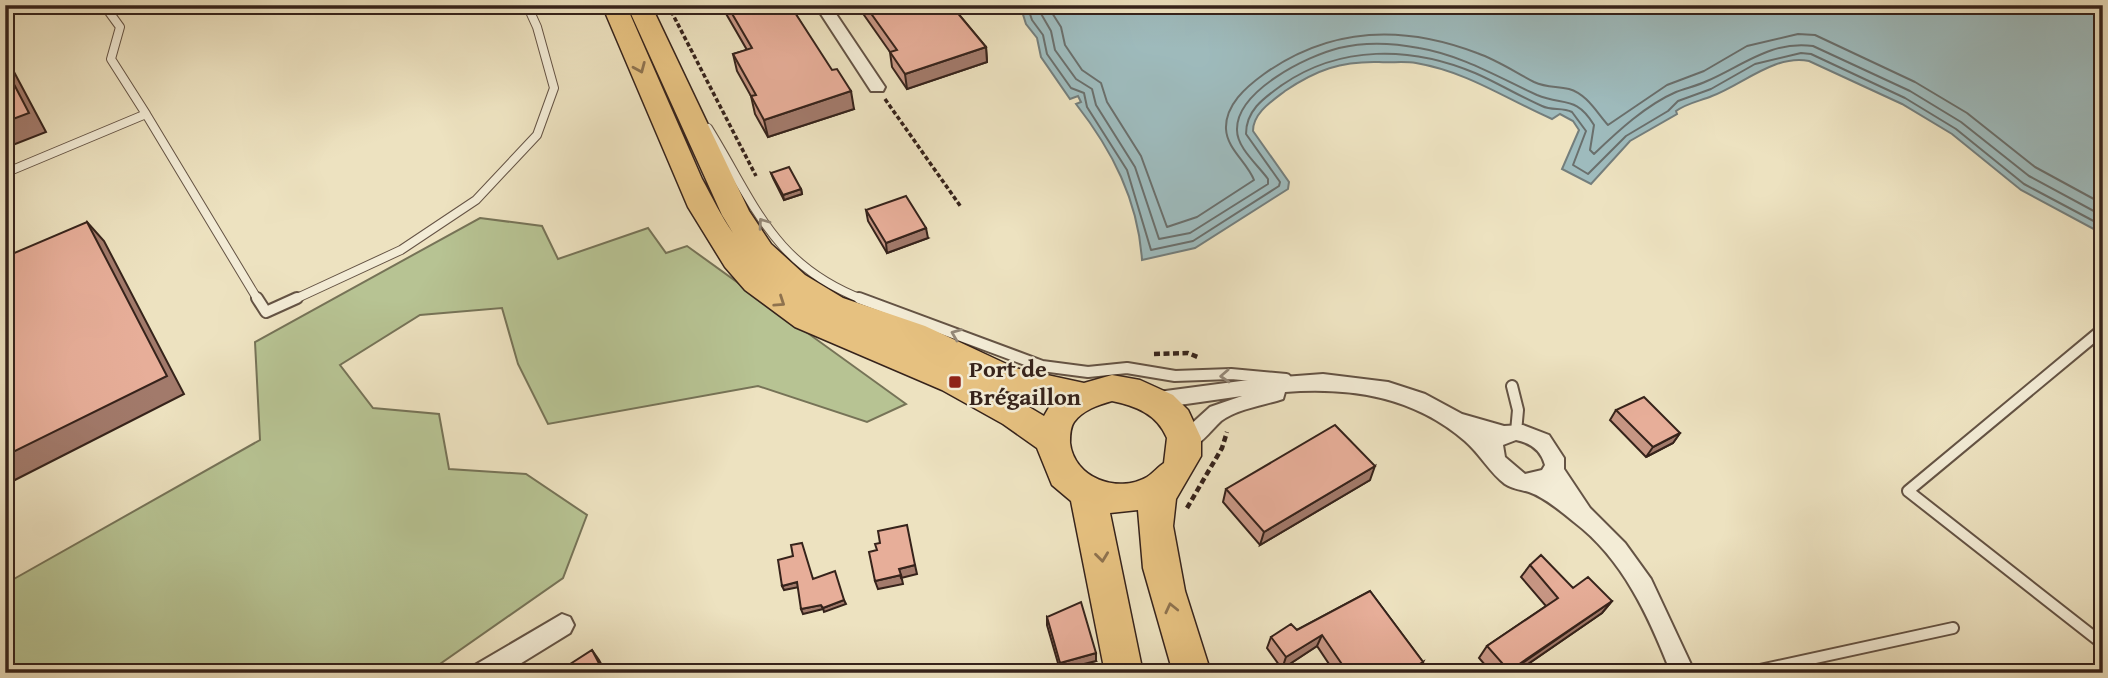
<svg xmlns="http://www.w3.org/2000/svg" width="2108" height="678" font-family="'Gentium Book Plus',serif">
	<rect width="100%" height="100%" fill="#ede2c0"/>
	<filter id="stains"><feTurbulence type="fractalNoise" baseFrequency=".00286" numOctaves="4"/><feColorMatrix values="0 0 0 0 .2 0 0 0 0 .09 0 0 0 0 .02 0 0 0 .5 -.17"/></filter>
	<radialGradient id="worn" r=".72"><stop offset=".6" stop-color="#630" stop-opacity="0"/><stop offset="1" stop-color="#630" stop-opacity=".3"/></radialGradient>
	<path fill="#b7c393" stroke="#767357" stroke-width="2" d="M480,218L542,226L558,259L648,228L666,253L687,246L906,404L867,422L758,386L548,424L518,364L502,308L420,315L340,365L373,408L439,414L449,469L526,474L587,515L563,578L427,673H5V584L260,440L255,342Z"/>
	<path fill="#9ebbbd" stroke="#747e7c" stroke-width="2" d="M1020,5H2103V234L2021,190L1952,134L1902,104L1809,61C1775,54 1742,85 1712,96C1700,101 1687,103 1676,111L1677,114L1630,141L1591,184L1562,169L1579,130L1573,121L1560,114L1552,119C1506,99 1468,72 1416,63C1404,61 1391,63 1379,62C1341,61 1316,70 1285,91C1272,101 1253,113 1253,131L1289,182L1288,189L1195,248L1142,260C1138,200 1112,150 1076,104L1081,102L1078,96L1070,99L1041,57L1037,38L1026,24Z"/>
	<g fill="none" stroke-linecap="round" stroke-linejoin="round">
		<path stroke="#6a6f6c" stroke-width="2" d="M1027,5L1032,20L1043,35L1047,54L1071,88L1084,93L1087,107L1127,170L1151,250L1193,241L1279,186L1280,182L1246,134C1246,110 1264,98 1282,85C1340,45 1411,46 1475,73C1498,83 1519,96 1542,106C1552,111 1562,107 1572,112L1586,131L1573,165L1588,174L1626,136L1668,111L1678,101L1711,89L1755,64L1801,53L1811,54L1905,98L1956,129L2024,184L2103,226
			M1036,5L1051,31L1055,50L1076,79L1092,89L1096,105L1135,167L1159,239L1190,233L1268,184V179C1258,165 1237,148 1237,130C1236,91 1307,56 1339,48C1364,42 1393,43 1419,48C1461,55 1498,77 1537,95C1563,106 1576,95 1594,125L1590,150L1594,154C1618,131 1646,105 1676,92C1686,88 1697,86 1707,81C1742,66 1772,40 1813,46L1910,91L1961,122L2029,176L2103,216
			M1047,5L1061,27L1065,45L1082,70L1101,83L1107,102L1141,156L1167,227L1197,217L1254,180C1247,162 1227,149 1226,129C1225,105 1246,87 1264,74C1330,27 1401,24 1477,53C1497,60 1515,72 1534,82C1547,88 1556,86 1569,89C1587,94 1597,113 1608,125L1667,85L1704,71L1747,46L1798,34L1815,35L1915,82L1967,113L2035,167L2103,204"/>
		<defs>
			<path id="service-far1" d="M146,114L258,300
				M708,128C755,204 772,265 864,300
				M5,173L146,114L111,59L120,27L104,5
				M293,300L401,250L476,200L537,135L554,88L537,27L527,5"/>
			<path id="service" d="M257,298L266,312L297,298
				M859,298L1042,366L1088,372L1127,368L1175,376L1231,374L1286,379
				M2103,329L1908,491L2103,644
				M1512,386L1518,410L1516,432
				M1746,673L1953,628"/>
			<path id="minor" d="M815,5H830L885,87L883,91H871Z
				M1323,374L1388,382L1425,394L1462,414L1504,426L1523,425L1549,435L1564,458V469L1590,508L1625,543L1651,579L1695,673H1671C1649,617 1623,559 1574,522C1562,512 1544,497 1529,492C1522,490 1513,489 1505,484C1491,474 1480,454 1465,441C1414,397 1352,387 1285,392L1283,399C1265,405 1236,409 1221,421C1209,432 1195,454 1178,448L1175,442L1178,436L1210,407L1242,396L1158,408L1151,406L1148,400L1151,394L1158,392L1256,379ZM1516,440C1531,443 1541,450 1545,465L1542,470L1525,474L1505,457L1503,445Z
				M562,614L570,617L574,625L570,633L505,673H471L475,665Z"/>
			<path id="primary" d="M602,5H626L702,179C712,197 721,216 733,233L722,215L627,5H651L749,211L771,244L805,275L843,298L925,326L1015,368L1084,383L1112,375L1140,380L1173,395L1188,410L1201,438V456L1176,499L1173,526L1185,591L1211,673H1173L1143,568L1138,510L1110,513L1143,673H1105L1071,501L1052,485L1037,448L1003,424L942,390L795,327L745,290L725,267L688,207ZM999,389L1052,402L1044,416ZM1112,401C1136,406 1157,414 1167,438L1164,463C1158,467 1153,473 1147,477C1117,494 1074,478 1070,443C1070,436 1070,428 1074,422C1083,410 1098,405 1112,401Z"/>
		</defs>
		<use href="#service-far1" stroke="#645344" stroke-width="10"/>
		<use href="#service" stroke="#645344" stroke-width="14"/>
		<use href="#minor" stroke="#645344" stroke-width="4"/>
		<use href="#primary" stroke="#36231b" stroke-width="3"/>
		<path stroke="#36231b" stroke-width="3.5" stroke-dasharray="4.5 2.5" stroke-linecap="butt" d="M668,5L756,176
			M885,99L961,207"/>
		<path stroke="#36231b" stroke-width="4.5" stroke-dasharray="6 3.5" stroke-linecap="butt" d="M1154,354L1188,353L1200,358
			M1187,508L1222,448L1227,432"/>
		<use href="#service-far1" stroke="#f3ecd6" stroke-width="8"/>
		<use href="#service" stroke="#f3ecd6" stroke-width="10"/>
		<use href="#minor" fill="#f3ecd6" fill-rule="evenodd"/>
		<use href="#primary" fill="#e6c180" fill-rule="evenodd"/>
	</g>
	<path fill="#c79684" stroke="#36231b" stroke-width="2" d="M721,5H790L854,109L768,137L755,114L751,96L737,71L733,54L747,50Z
		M857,5H951L986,47L987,62L907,89L892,67L890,52Z
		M771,173L801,189L802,194L784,200L773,178Z
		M866,210L928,238L887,253L868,221Z
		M1616,410L1680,433L1673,443L1646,457L1610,420Z
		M1370,480L1260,545L1223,502L1226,489Z
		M1530,565L1573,588L1612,601L1602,613L1515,673H1492L1479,658L1487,646L1546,606L1521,577Z
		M1370,591L1423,662L1417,673H1335L1317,646L1282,669L1267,648L1271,637L1297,630Z
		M1047,617L1096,661L1060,670L1047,625Z"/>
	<path fill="#a27a6b" stroke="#36231b" stroke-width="2" d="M986,47L987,62L907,89L905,74Z
		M5,55L46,132L5,148Z
		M851,91L854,109L768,137L764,120Z
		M801,189L802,194L784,200L783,195Z
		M87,222L104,241L184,394L5,485V456Z
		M926,228L928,238L887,253L886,243Z
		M1680,433L1673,443L1646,457L1653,447Z
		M1375,466L1370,480L1260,545L1264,532Z
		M915,565L917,574L901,578L899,569Z
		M901,575L903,584L878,589L875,581Z
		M797,582L799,587L784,590L782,586Z
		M844,600L846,604L824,612L823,608Z
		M1612,601L1602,613L1515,673H1508Z
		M821,605L823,609L803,614L801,609Z
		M1322,635L1317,646L1282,669L1286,657Z
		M592,650L599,660L606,673H604Z
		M1096,653V661L1060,670V663Z
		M1423,662L1417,673H1404Z"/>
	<path fill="#e7ae99" stroke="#36231b" stroke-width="2" d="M727,5H790L832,70L837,69L851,91L764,120L751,96L756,95L733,54L752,48Z
		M865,5H951L986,47L905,74L890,52L897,50Z
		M5,67L29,113L5,122Z
		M789,167L801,189L783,195L771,173Z
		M906,196L926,228L886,243L866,210Z
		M87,222L167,376L5,456V257Z
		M1644,397L1680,433L1653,447L1616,410Z
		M1335,425L1375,466L1264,532L1226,489Z
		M907,525L915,565L899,569L901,575L875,581L869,552L877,550L875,544L880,543L878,531Z
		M802,543L813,579L835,571L844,600L823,608L821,605L801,609L797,582L782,586L778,560L793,556L791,545Z
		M1541,555L1573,588L1588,577L1612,601L1509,671L1487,646L1558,598L1530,565Z
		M1370,591L1423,662L1404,673H1348L1322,635L1286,657L1271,637L1291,624L1297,630Z
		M1081,602L1096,653L1060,663L1047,617Z
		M592,650L604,673H571L567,666Z"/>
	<defs><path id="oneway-chevron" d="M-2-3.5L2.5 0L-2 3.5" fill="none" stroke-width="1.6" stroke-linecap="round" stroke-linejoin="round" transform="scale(1.75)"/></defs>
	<g stroke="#8e724e">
		<use href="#oneway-chevron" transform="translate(640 68) rotate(67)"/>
		<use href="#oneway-chevron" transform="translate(780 302) rotate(34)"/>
		<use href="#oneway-chevron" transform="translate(1102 557) rotate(83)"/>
		<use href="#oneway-chevron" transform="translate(1171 608) rotate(-103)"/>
	</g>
	<g stroke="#948878">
		<use href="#oneway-chevron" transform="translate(763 223) rotate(-126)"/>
		<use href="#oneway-chevron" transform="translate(956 334) rotate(-158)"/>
		<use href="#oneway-chevron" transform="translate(1225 376) rotate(177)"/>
	</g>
	<rect fill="#8f2418" stroke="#f3ecd6" stroke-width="2.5" x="948" y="375" width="14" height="14" rx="3.5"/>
	<g text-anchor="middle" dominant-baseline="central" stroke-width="5" stroke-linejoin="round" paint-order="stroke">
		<g font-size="24" font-weight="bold" fill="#36231b" stroke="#f3ecd6" text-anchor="start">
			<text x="969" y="368">Port de<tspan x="969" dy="28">Brégaillon</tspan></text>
		</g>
	</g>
	<rect width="2108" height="678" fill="none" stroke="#ede2c0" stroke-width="28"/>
	<rect x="7" y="7" width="2094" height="664" fill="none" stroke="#36231b" stroke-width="3.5"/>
	<rect x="14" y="14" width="2080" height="650" fill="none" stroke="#36231b" stroke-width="2"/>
	<rect width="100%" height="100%" filter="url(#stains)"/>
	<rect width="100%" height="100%" fill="url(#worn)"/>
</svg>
